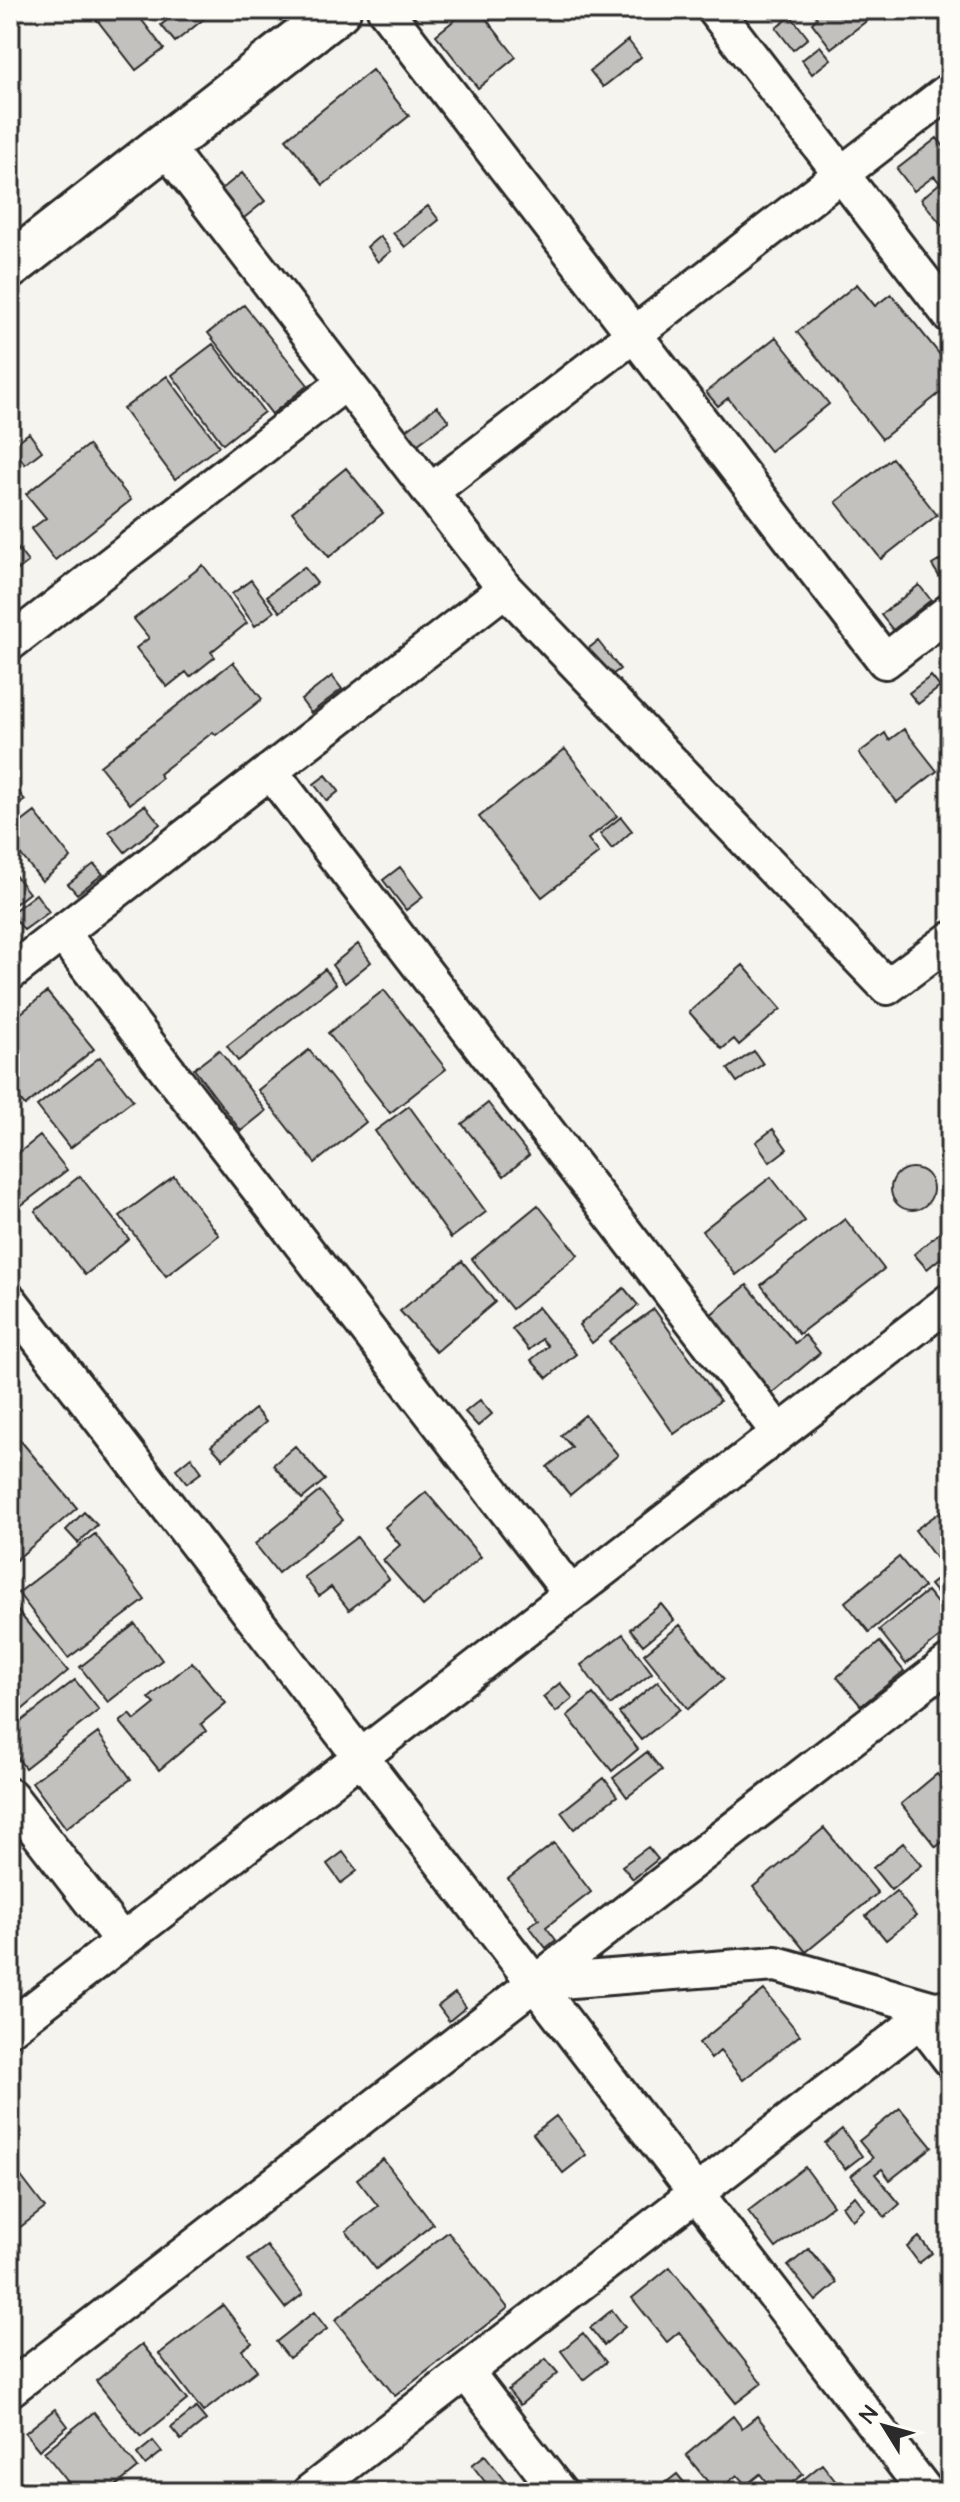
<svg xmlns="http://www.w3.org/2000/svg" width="960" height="2502" font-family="'Architects Daughter',sans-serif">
	<rect width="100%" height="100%" fill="#f5f4ef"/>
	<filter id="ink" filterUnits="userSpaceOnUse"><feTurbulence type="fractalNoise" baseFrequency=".0125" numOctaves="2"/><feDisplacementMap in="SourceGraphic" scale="16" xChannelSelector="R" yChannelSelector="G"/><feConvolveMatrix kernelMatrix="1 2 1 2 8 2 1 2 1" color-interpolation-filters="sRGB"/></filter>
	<g filter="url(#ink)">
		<path fill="#c2c1be" stroke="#2b2b2b" stroke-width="2" d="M95,10H134L164,49L136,70L91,12Z
			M180,10H215L175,42L161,25Z
			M467,10H479L516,57L478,88L436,35Z
			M811,10H881L831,48L812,23L817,18Z
			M791,16L808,38L793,50L776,28Z
			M628,40L641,57L603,87L590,71Z
			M820,46L831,59L812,74L802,60Z
			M372,70L409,116L323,185L286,139Z
			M937,138L950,154L949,234L921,199L940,183L934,176L914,191L897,169Z
			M242,173L265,201L239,222L217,193Z
			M428,206L439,220L405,247L393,233Z
			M380,236L391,251L378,262L367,247Z
			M857,284L875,306L891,294L950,367V385L882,439L797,332Z
			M244,305L308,385L272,414L208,333Z
			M776,337L829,404L770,451L728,398L718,406L706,392Z
			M213,344L264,412L223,444L172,375Z
			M167,376L219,446L175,479L123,409Z
			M437,406L449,421L414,447L404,432Z
			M29,433L42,451L25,464L11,447Z
			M88,445L131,500L55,560L31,529L46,518L26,494Z
			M892,458L937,515L881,559L836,502Z
			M346,468L383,513L329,557L292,512Z
			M10,539L28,562L10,576Z
			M950,554V580L944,584L932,565Z
			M203,565L247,623L211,652L215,657L190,677L186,672L167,687L136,648L149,638L134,619Z
			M304,567L317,583L280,612L267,596Z
			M251,580L274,612L255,626L232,594Z
			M919,585L931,600L893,630L881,615Z
			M598,641L620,669L601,683L579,656Z
			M233,662L262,699L216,735L213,732L159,774L162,778L130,804L100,766Z
			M332,676L342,689L311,713L301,700Z
			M931,676L940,687L918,704L909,693Z
			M904,729L937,771L897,802L859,753L885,733L889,740Z
			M565,749L617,816L588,839L599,853L542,897L479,817Z
			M326,775L339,791L327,801L314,784Z
			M10,781L25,800L10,811Z
			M145,805L160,824L125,852L109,832Z
			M35,812L71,858L42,881L10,841V831Z
			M621,817L632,831L612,849L600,834Z
			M94,864L103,874L77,894L68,884Z
			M400,867L423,897L406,910L383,880Z
			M10,869L29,893L10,908Z
			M36,894L49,912L24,930L11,913Z
			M358,944L371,962L345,983L332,965Z
			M743,965L781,1009L739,1045L734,1039L722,1049L689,1012Z
			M325,969L336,984L238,1061L227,1046Z
			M384,990L446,1069L390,1113L328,1033Z
			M47,992L94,1049L25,1106L10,1088V1022Z
			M219,1050L266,1111L241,1131L194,1069Z
			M309,1050L366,1122L315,1163L258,1090Z
			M754,1051L763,1064L737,1082L728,1069Z
			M100,1057L133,1100L70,1148L37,1106Z
			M488,1103L529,1155L504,1176L462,1124Z
			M409,1106L486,1212L451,1238L375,1131Z
			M773,1129L787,1149L770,1162L756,1142Z
			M40,1136L67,1170L10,1214V1160Z
			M891 1189a21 21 0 1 1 42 0a21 21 0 1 1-42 0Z
			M80,1176L129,1239L85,1275L35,1211Z
			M174,1176L219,1235L166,1276L120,1216Z
			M771,1177L805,1221L736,1275L702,1231Z
			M538,1205L578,1255L512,1309L472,1259Z
			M845,1219L884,1269L799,1334L761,1285Z
			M944,1229L950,1236V1250L927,1269L914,1254Z
			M462,1261L495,1302L436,1352L400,1311Z
			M747,1285L795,1343L805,1335L820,1353L772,1393L709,1316Z
			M624,1288L638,1305L592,1343L579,1325Z
			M538,1307L576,1354L547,1378L531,1360L548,1346L542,1339L529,1350L512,1329Z
			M654,1309L720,1401L674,1434L609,1341Z
			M480,1400L492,1414L478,1426L465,1412Z
			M255,1409L266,1422L223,1459L211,1446Z
			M585,1415L618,1455L570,1495L547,1467L572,1447L561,1435Z
			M10,1428L77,1508L10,1565Z
			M295,1446L325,1480L302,1499L273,1465Z
			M191,1457L202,1472L187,1483L176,1469Z
			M320,1491L343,1520L278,1573L255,1544Z
			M426,1492L481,1557L423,1606L383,1560L400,1545L385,1527Z
			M950,1505V1558L941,1565L915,1530Z
			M84,1512L97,1525L78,1543L66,1530Z
			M95,1534L145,1600L68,1658L18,1593Z
			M357,1537L389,1579L349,1610L331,1587L319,1596L304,1577Z
			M899,1557L924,1587L869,1632L845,1602Z
			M950,1569V1609L930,1585Z
			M927,1591L950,1619V1629L906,1664L879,1630Z
			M10,1602L68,1671L10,1720Z
			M661,1604L674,1620L643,1645L630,1629Z
			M135,1624L162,1660L108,1702L80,1667Z
			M680,1625L724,1679L688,1709L644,1654Z
			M623,1634L652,1673L610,1705L581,1665Z
			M880,1642L904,1671L861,1706L837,1677Z
			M192,1662L226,1703L201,1724L206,1731L159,1770L120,1722L130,1714L135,1720L155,1704L149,1698Z
			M75,1680L99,1710L25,1768L10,1748V1730Z
			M658,1681L680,1709L641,1740L619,1713Z
			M560,1683L573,1698L556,1712L543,1697Z
			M593,1694L638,1749L612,1771L567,1716Z
			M98,1733L131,1779L66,1828L32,1782Z
			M647,1752L662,1770L627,1797L613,1778Z
			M937,1774L950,1789V1836L936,1847L901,1804Z
			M604,1778L617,1796L574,1829L561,1812Z
			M824,1828L878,1893L806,1952L753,1887Z
			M554,1843L591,1892L546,1927L556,1940L546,1948L529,1926L539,1919L508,1879Z
			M903,1843L922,1865L891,1890L873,1868Z
			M648,1847L658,1859L633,1879L622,1866Z
			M343,1852L357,1871L341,1883L327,1864Z
			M896,1891L916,1916L886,1940L866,1916Z
			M764,1990L800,2035L743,2080L720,2051L711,2059L699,2043Z
			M455,1993L466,2007L449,2021L438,2006Z
			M900,2108L932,2147L890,2180L882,2169L875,2174L900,2204L885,2217L851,2176L873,2158L859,2141Z
			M556,2116L586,2155L563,2173L533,2134Z
			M842,2129L862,2156L845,2169L825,2143Z
			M383,2159L433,2224L376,2269L346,2231L378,2206L357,2179Z
			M10,2162L45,2208L10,2235Z
			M805,2167L833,2205L776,2248L748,2211Z
			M855,2196L865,2209L852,2220L842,2206Z
			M448,2232L508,2308L395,2396L335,2320Z
			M919,2237L932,2253L919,2263L907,2247Z
			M267,2246L303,2294L285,2308L248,2260Z
			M809,2249L837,2283L816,2301L788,2266Z
			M670,2267L762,2383L736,2403L679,2332L667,2342L632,2298Z
			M223,2305L252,2343L242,2350L257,2370L203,2412L159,2354Z
			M612,2310L625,2327L604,2345L590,2328Z
			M314,2312L327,2329L289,2358L276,2342Z
			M583,2333L606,2362L583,2380L561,2351Z
			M142,2344L187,2400L141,2437L96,2381Z
			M546,2359L558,2373L520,2405L508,2390Z
			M196,2408L206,2420L181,2440L171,2428Z
			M55,2409L68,2426L39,2450L25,2433Z
			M94,2412L138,2468L108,2492H76L44,2452Z
			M733,2416L742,2428L757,2416L803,2474L780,2492H774L760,2474L746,2485L737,2475L716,2492L686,2455Z
			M153,2441L162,2452L145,2465L137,2454Z
			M485,2455L508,2484L498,2492H493L472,2465Z
			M822,2464L844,2492H788Z
			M677,2474L692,2492H654Z"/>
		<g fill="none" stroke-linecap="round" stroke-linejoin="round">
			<defs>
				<path id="street" d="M385,10L885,661L950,611
					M715,10L950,315
					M164,145L505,589L887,987L950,940
					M430,492L950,90
					M10,643L346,382
					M270,771L779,1433
					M62,933L571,1594
					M10,973L505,589
					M10,1301L926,2492
					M10,1796L122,1941
					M534,1983L776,1964L934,2009L950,2007
					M10,2028L950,1301
					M466,2372L559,2492
					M10,2389L950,1662
					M310,2492L920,2020L950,2059"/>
				<path id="secondary" d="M10,266L338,10"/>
			</defs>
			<use href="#street" stroke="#2b2b2b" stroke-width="40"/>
			<use href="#secondary" stroke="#2b2b2b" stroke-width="50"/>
			<use href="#street" stroke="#fdfcf7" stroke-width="34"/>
			<use href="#secondary" stroke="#fdfcf7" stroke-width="44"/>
		</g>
	</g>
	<rect width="960" height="2502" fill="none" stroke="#fdfcf7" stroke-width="40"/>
	<rect x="20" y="20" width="920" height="2462" fill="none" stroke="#2b2b2b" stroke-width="3" filter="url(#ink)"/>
	<g transform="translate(884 2426) rotate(307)" stroke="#fdfcf7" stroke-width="6" paint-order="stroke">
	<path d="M0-6L14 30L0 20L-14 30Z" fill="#2b2b2b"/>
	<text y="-12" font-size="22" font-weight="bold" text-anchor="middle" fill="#2b2b2b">N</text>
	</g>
</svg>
